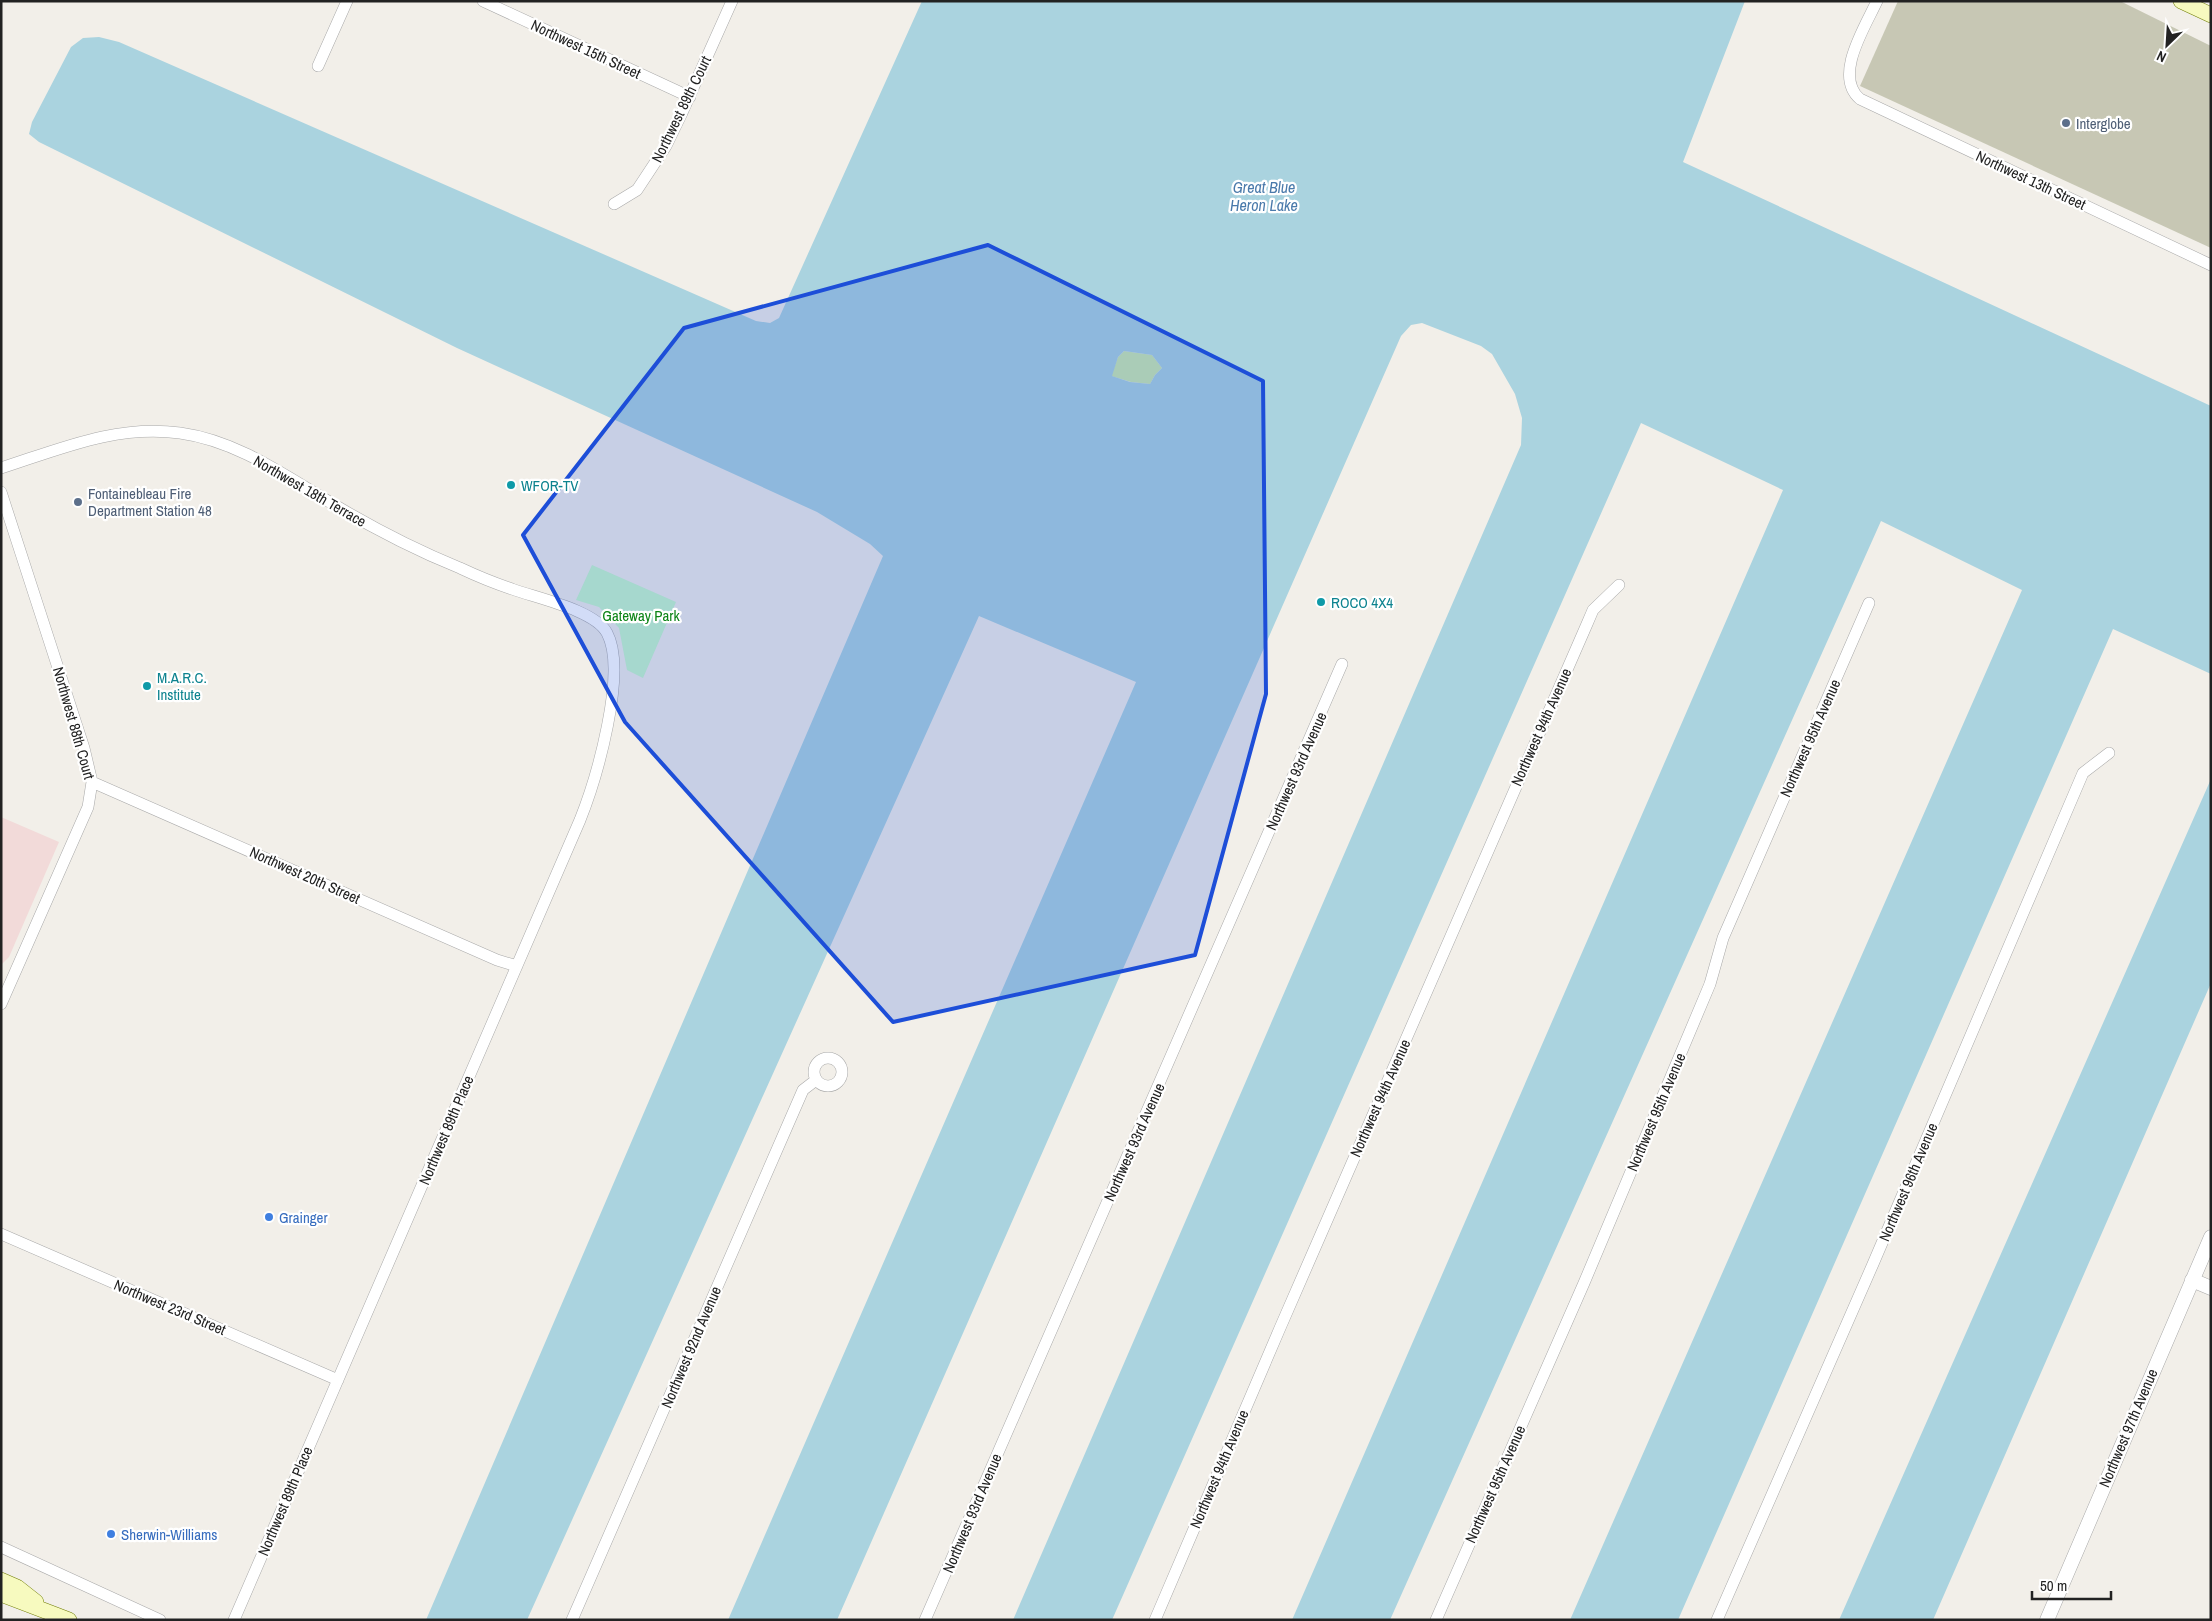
<svg xmlns="http://www.w3.org/2000/svg" width="2212" height="1621" font-family="'Archivo Narrow',sans-serif">
	<rect width="100%" height="100%" fill="#f2efe9"/>
	<path fill="#f2dad9" d="M1,817L59,842L9,957L1,965Z"/>
	<path fill="#c7c7b4" d="M1898,1H2120L2211,46V248L1860,86Z"/>
	<path fill="#cdebb0" d="M1124,351L1152,355L1162,368L1155,375L1150,384L1131,382L1111,376L1118,357Z"/>
	<path fill="#c8facc" d="M592,565L676,602L643,678L627,670L619,628L599,607L576,600Z"/>
	<path fill="#aad3df" fill-rule="evenodd" d="M922,1H1745L1683,162L2211,406V674L2113,629L1678,1620H1570L2022,590L1881,521L1390,1620H1292L1783,490L1641,423L1112,1620H1013L1521,445L1522,418L1515,394L1492,354L1481,346L1422,323L1411,325L1401,336L837,1620H728L1136,682L979,616L527,1620H426L883,556L870,544L817,512L457,348L39,142L29,134L32,122L71,47L83,38L99,37L119,42L756,321L770,323L779,318ZM1124,351L1152,355L1162,368L1155,375L1150,384L1130,382L1112,376L1118,357Z
		M2211,779V983L1933,1620H1839Z"/>
	<g fill="none" stroke-linecap="round" stroke-linejoin="round">
		<defs>
			<path id="minor" d="M483,1L690,97
				M1877,1C1865,27 1833,76 1860,99L2211,265
				M318,66L347,1
				M614,204L637,190L666,146L681,115L732,1
				M1,468C60,449 117,424 180,433C239,441 288,478 338,507C377,530 418,551 460,568C477,576 494,583 512,589C536,598 595,610 607,633C628,672 596,780 580,820L234,1620
				M1,492L84,748L92,782L88,807L1,1004
				M92,782L497,960L517,966
				M814 1072a14 14 0 1 1 28 0a14 14 0 1 1-28 0Z
				M1,1234L338,1380
				M1,1547L160,1620
				M572,1620L803,1090L816,1080
				M925,1620L1342,664
				M1155,1620L1280,1328L1587,624L1593,610L1619,585
				M1436,1620L1584,1283L1710,984L1723,938L1869,603
				M1717,1620L1873,1264L2083,773L2109,753"/>
			<path id="tertiary" d="M2192,1280L2211,1288
				M2047,1620L2211,1237"/>
			<path id="secondary" d="M2181,1L2211,15
				M1,1580L17,1587L36,1602
				M1,1594L69,1620"/>
		</defs>
		<use href="#minor" stroke="#a9a9a9" stroke-width="12"/>
		<use href="#tertiary" stroke="#a9a9a9" stroke-width="15"/>
		<use href="#secondary" stroke="#707d05" stroke-width="16"/>
		<use href="#minor" stroke="#fff" stroke-width="11"/>
		<use href="#tertiary" stroke="#fff" stroke-width="14"/>
		<use href="#secondary" stroke="#f7fabf" stroke-width="15"/>
	</g>
	<path fill="#1d4ed8" fill-opacity="0.2" stroke="#1d4ed8" stroke-width="4" stroke-linejoin="round" d="M988,245L1263,381L1266,694L1195,955L893,1022L625,722L523,535L684,328Z"/>
	<g fill="#5c6f8a" stroke="#fff" stroke-width="2">
		<circle cx="2066" cy="123" r="5"/>
		<circle cx="78" cy="502" r="5"/>
	</g>
	<g fill="#0f9aa8" stroke="#fff" stroke-width="2">
		<circle cx="511" cy="485" r="5"/>
		<circle cx="1321" cy="602" r="5"/>
		<circle cx="147" cy="686" r="5"/>
	</g>
	<g fill="#3f7fe0" stroke="#fff" stroke-width="2">
		<circle cx="269" cy="1217" r="5"/>
		<circle cx="111" cy="1534" r="5"/>
	</g>
	<g text-anchor="middle" dominant-baseline="central" stroke-width="4.5" stroke-linejoin="round" paint-order="stroke">
		<g font-size="15" fill="#222" stroke="#fff">
			<text transform="translate(586 49) rotate(25)">Northwest 15th Street</text>
			<text transform="translate(681 109) rotate(-64)">Northwest 89th Court</text>
			<text transform="translate(2031 180) rotate(25)">Northwest 13th Street</text>
			<text transform="translate(310 491) rotate(30)">Northwest 18th Terrace</text>
			<text transform="translate(74 723) rotate(74)">Northwest 88th Court</text>
			<text transform="translate(1541 727) rotate(-66)">Northwest 94th Avenue</text>
			<text transform="translate(1810 738) rotate(-66)">Northwest 95th Avenue</text>
			<text transform="translate(1296 771) rotate(-66)">Northwest 93rd Avenue</text>
			<text transform="translate(305 875) rotate(24)">Northwest 20th Street</text>
			<text transform="translate(1380 1098) rotate(-66)">Northwest 94th Avenue</text>
			<text transform="translate(1656 1112) rotate(-67)">Northwest 95th Avenue</text>
			<text transform="translate(446 1130) rotate(-67)">Northwest 89th Place</text>
			<text transform="translate(1134 1142) rotate(-66)">Northwest 93rd Avenue</text>
			<text transform="translate(1908 1182) rotate(-67)">Northwest 96th Avenue</text>
			<text transform="translate(170 1307) rotate(23)">Northwest 23rd Street</text>
			<text transform="translate(691 1347) rotate(-67)">Northwest 92nd Avenue</text>
			<text transform="translate(2128 1428) rotate(-67)">Northwest 97th Avenue</text>
			<text transform="translate(1219 1469) rotate(-67)">Northwest 94th Avenue</text>
			<text transform="translate(1495 1484) rotate(-66)">Northwest 95th Avenue</text>
			<text transform="translate(285 1501) rotate(-67)">Northwest 89th Place</text>
			<text transform="translate(972 1513) rotate(-67)">Northwest 93rd Avenue</text>
		</g>
		<g font-size="15" fill="#4e5e75" stroke="#fff" text-anchor="start">
			<text x="2076" y="123">Interglobe</text>
			<text x="88" y="493">Fontainebleau Fire<tspan x="88" dy="17">Department Station 48</tspan></text>
		</g>
		<g font-size="15" fill="#0d838f" stroke="#fff" text-anchor="start">
			<text x="521" y="485">WFOR-TV</text>
			<text x="1331" y="602">ROCO 4X4</text>
			<text x="157" y="677">M.A.R.C.<tspan x="157" dy="17">Institute</tspan></text>
		</g>
		<g font-size="15" fill="#0c8416" stroke="#fff">
			<text x="641" y="615">Gateway Park</text>
		</g>
		<g font-size="15" fill="#366cbe" stroke="#fff" text-anchor="start">
			<text x="279" y="1217">Grainger</text>
			<text x="121" y="1534">Sherwin-Williams</text>
		</g>
		<g font-size="16" font-style="italic" fill="#4a7aab" stroke="#fff">
			<text x="1264" y="187">Great Blue<tspan x="1264" dy="18">Heron Lake</tspan></text>
		</g>
	</g>
	<rect width="2212" height="1621" fill="none" stroke="#222222" stroke-width="5"/>
	<g transform="translate(2167 45) rotate(205)" stroke="#ffffff" stroke-width="4" paint-order="stroke">
	<path d="M0-4L9 19L0 12L-9 19Z" fill="#222222"/>
	<text y="-8" font-size="14" font-weight="bold" text-anchor="middle" fill="#222222">N</text>
	</g>
	<path d="M2032 1591v8h79v-8" fill="none" stroke="#222222" stroke-width="2.5"/>
	<text x="2040" y="1591" font-size="15" fill="#222222" stroke="#ffffff" stroke-width="4" paint-order="stroke">50 m</text>
</svg>
